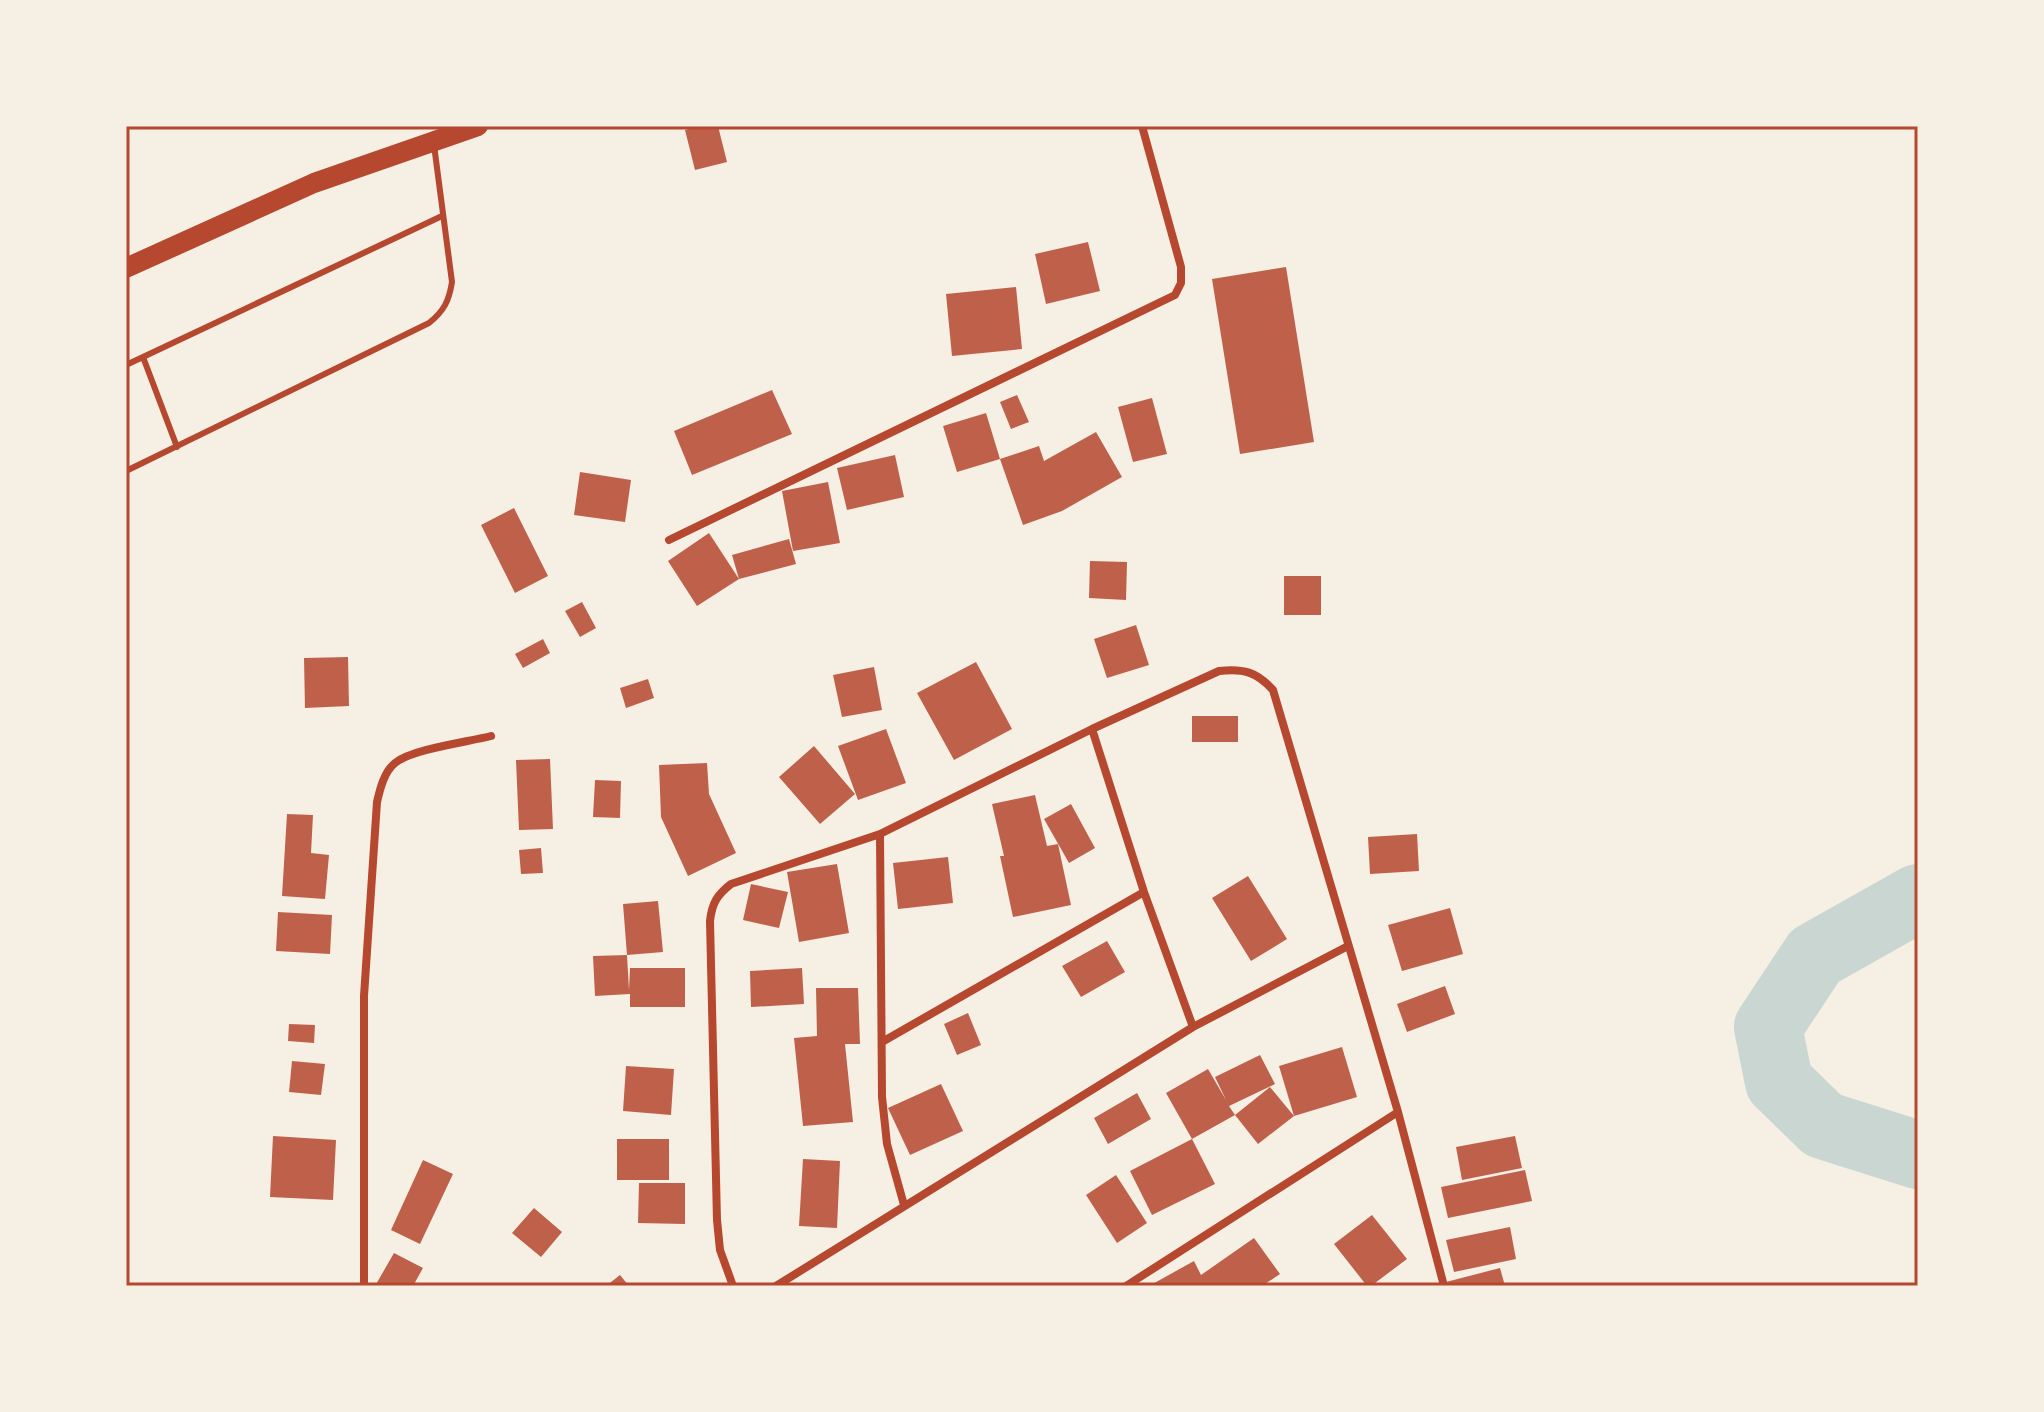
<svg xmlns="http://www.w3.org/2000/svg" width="2044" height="1412" font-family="'Open Sans',sans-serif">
	<rect width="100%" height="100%" fill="#f6efe4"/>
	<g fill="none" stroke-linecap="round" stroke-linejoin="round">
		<path stroke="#c9d6d2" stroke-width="68" d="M1918,898L1815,956L1768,1027L1779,1082L1823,1125L1918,1155"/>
	</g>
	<path fill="#bf614a" d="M702,126H718L727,162L695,170L685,130Z
		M1088,242L1100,291L1046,304L1035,254Z
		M1286,267L1314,442L1240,454L1212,279Z
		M1016,287L1022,349L952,356L946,294Z
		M772,390L792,434L692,475L674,431Z
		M1017,395L1029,422L1011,429L1000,402Z
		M1152,398L1167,454L1133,462L1118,407Z
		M986,413L1000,459L1039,446L1044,461L1096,432L1122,477L1062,511L1023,525L1000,459L957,472L943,426Z
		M895,455L904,497L847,510L837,468Z
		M580,472L631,480L625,522L574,515Z
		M828,482L840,543L793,551L782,491Z
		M514,508L548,576L515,593L481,525Z
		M709,533L739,579L697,606L668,561Z
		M789,539L796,564L739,579L732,555Z
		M1090,561L1127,562L1126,600L1089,598Z
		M1284,576H1321V615H1284Z
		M582,602L596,628L580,637L565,611Z
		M1136,625L1149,665L1107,678L1094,639Z
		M543,639L550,653L523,668L515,654Z
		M348,657L349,706L305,708L304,658Z
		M976,662L1012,729L954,760L917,693Z
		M874,667L882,710L842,717L833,675Z
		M648,679L654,698L626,708L620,688Z
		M1192,716H1238V742H1192Z
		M886,729L906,783L858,800L838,746Z
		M814,746L855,794L820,824L779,777Z
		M550,759L553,829L519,830L516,760Z
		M707,763L709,794L736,853L688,876L661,817L659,765Z
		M595,780L621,781L620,818L593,817Z
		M1035,795L1047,846L1058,844L1071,905L1013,917L1000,856H1004L992,804Z
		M1071,804L1095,848L1069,863L1044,819Z
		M287,814L313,815L311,853L329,855L325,899L282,896Z
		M1417,834L1419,871L1370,874L1368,837Z
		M541,848L543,873L521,874L519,850Z
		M948,857L953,903L898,909L893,863Z
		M837,864L849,933L799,942L787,872Z
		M1248,876L1287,939L1251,961L1212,898Z
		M751,884L788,892L779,928L743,920Z
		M658,901L663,952L627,955L629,990L630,968H685V1007H630V994L595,996L593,956L627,955L623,904Z
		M1450,908L1463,954L1402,971L1388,925Z
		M278,912L332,915L330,954L276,951Z
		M1107,941L1125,972L1081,997L1062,966Z
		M802,968L804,1004L751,1007L750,971Z
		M1445,986L1455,1014L1407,1032L1397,1004Z
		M816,988H858L860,1044H845L853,1122L803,1126L794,1038L817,1036Z
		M968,1013L981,1045L957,1055L944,1024Z
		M289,1024L315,1025L314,1043L288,1041Z
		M1342,1047L1357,1097L1294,1116L1258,1144L1235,1115L1192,1139L1166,1093L1208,1069L1226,1100L1215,1077L1260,1055L1275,1084L1229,1106L1235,1115L1270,1087L1294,1116L1279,1066Z
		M292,1061L325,1064L321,1095L289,1092Z
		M626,1066L674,1069L671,1115L623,1111Z
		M941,1084L963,1131L910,1155L888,1108Z
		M1137,1093L1151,1119L1108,1144L1094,1118Z
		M273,1136L336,1140L333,1200L270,1197Z
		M1515,1136L1522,1168L1462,1180L1456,1147Z
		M617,1139H669V1180H617Z
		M1192,1139L1215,1184L1152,1215L1130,1171Z
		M803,1159L840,1161L837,1228L799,1226Z
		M423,1160L453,1174L420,1244L391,1230Z
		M1525,1170L1532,1201L1448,1218L1441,1187Z
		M1116,1175L1147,1223L1117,1243L1086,1195Z
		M639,1183H685V1224L638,1223Z
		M534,1208L562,1232L541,1257L512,1233Z
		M1372,1215L1407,1259L1371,1286H1367L1334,1244Z
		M1510,1227L1516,1259L1454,1272L1446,1240Z
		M1254,1238L1280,1274L1262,1286H1149L1194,1261L1201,1275Z
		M394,1253L423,1268L413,1286H375Z
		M1500,1268L1505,1286H1447L1446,1282Z
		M620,1275L629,1286H606Z"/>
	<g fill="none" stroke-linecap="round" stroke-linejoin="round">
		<path stroke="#b5482f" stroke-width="6" d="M143,357L177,447
			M126,365L442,216
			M126,471L429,323C444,311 449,301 452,282L434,145"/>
		<path stroke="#b5482f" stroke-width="8" d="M669,540L1175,295L1181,283V267L1142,126
			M1092,729L1144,892L1193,1027
			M880,834L882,1097L887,1144L904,1205
			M882,1042L1144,892
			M364,1286V996L377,802C380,789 384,772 395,763C412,749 468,742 491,736
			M733,1286L720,1250L717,1220L710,921C712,903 717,895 731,884L880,834L1092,729L1219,671C1243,668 1257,672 1273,690L1398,1112L1444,1286
			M776,1286L1193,1027L1348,946
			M1126,1286L1398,1112"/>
		<path stroke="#b5482f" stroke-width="20" d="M126,268L314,183L478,126"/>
	</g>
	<rect width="2044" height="1412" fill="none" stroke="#f6efe4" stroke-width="256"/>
	<rect x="128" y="128" width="1788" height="1156" fill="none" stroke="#b5482f" stroke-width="3"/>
</svg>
